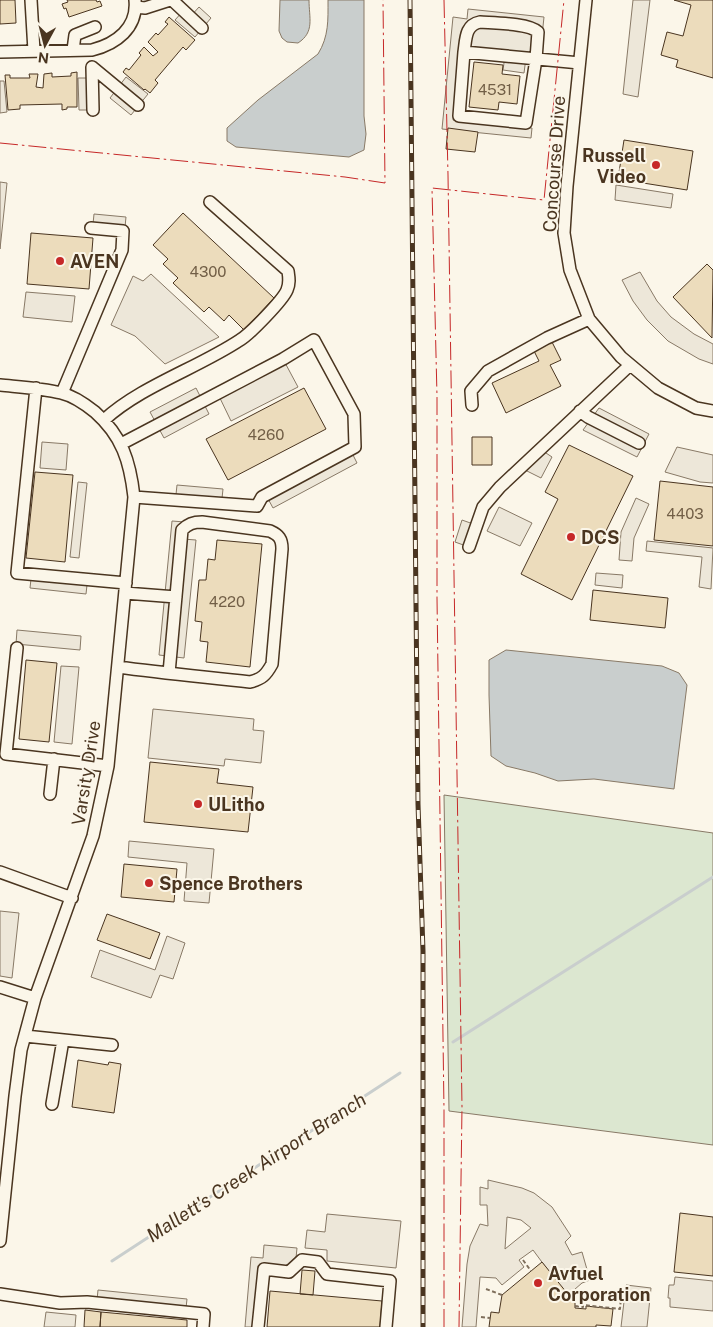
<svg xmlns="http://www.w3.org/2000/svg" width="713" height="1327" font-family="'Public Sans',sans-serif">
	<rect width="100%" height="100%" fill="#fbf6e9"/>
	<path fill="#dce7d0" stroke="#887966" d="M444,795L713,833V1145L449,1111Z"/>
	<path fill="#ede7d9" stroke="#887966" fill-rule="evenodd" d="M633,0H650L638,97L623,94Z
		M199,7L211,18L195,37L175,20L183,11L190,17Z
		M468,9L544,17L540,55L460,47L453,120L532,128L531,138L442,129L453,17L467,19Z
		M505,56L526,58L524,73L503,70Z
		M126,77L148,94L131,115L110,98Z
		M78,78H92L93,110H79Z
		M0,81H4L7,112L0,113Z
		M0,182L7,183L0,249Z
		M616,185L673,194L671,208L615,200Z
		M94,214L126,217L125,227L93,224Z
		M640,272L657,301L671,317L694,334L713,344V364L699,359L668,341L647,320L633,301L622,280Z
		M151,274L219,337L165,364L135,336L111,325L133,276L143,281Z
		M26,292L75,296L72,322L23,317Z
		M283,359L298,387L231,421L217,392Z
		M196,388L209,414L164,438L150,412Z
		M599,408L649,434L637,457L583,430Z
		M42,442L68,444L66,470L40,468Z
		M677,447L713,455V483L700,482L665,472Z
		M350,449L357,463L273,508L266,495Z
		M540,449L552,457L541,478L521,468Z
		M78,482L87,483L79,558L70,557Z
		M177,485L223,489L221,508L175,504Z
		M636,498L649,504L634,538L632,561L619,560L621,532Z
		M499,507L532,523L520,546L487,531Z
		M462,520L476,525L469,547L455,542Z
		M172,521L185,522L183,539L196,540L184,658L159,655Z
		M647,541L713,548L711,589L699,587L702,557L646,551Z
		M596,573L623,575L622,588L595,585Z
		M31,579L87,585L86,594L30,588Z
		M17,630L81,636L80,650L16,644Z
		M61,666L79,667L72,744L54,742Z
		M153,709L254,719L253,730L264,731L261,763L225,759L224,766L148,758Z
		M129,841L214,849L209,903L184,901L187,863L128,857Z
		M0,911L19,913L12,978L0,976Z
		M167,936L185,943L173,979L160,975L151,998L91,977L100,950L155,970Z
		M488,1180L522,1188L534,1193L552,1207L571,1236L565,1242L572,1255L582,1252L590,1280L582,1283L567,1296L533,1250L519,1260L524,1267L502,1285L496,1278L480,1277L476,1327H462L467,1264L470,1246L480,1224L488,1226L487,1205H480V1187L488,1189ZM507,1217L521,1220L531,1228L505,1249Z
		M327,1214L401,1221L396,1268L327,1261V1250L305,1248L307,1230L325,1232Z
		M264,1245L297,1248L295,1268L263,1265L257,1327H245L251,1257L263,1258Z
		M675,1277L713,1281V1311L670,1307V1298H668L669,1285H674Z
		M626,1285L651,1288L647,1327H621Z
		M98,1290L187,1299L186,1308L97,1300Z
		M46,1312L76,1315L75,1327H44Z"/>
	<path fill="#c9cecd" stroke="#887966" d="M280,0H309C309,18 315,32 298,43L287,42L282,38L279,31Z
		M328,0H364V116L366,134L364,150L349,157L236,147L227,141V128L258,100L318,54C329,36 328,20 328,0Z
		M506,650L662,666L679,673L687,685L674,789L594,779L558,781L535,773L506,766L491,756L489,695V660Z"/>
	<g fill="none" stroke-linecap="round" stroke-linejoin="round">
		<path stroke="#c9cecd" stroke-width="3" d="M453,1042L713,877
			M112,1261L400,1073"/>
	</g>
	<path fill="#ecdcbc" stroke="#4a3520" d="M0,0H15L16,23L0,24Z
		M67,0H96L97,2L100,1L102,6L69,17L66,8L64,9L62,4L68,2Z
		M674,0H713V78L676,67L678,60L661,55L667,32L683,36L691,5Z
		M169,17L195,40L186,50L183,47L155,80L158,83L150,93L145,89L144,90L123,72L126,68L129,70L141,55L139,53L144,47L153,56L158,52L148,42L156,33L158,35L168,24L165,22Z
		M474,62L503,65L502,74L520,76L517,104L499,102L498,110L469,107Z
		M77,72V107H67V109L62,110V104L20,105V109L8,110L5,75H10V78H30L29,74H38L36,87L43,88L44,74L52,73V77L71,76V73Z
		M448,128L478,132L475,152L446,149Z
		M624,140L693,151L687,190L618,179Z
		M183,213L274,298L244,330L229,315L224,321L209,307L204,312L173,283L178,278L163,264L168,259L153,245Z
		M31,233L93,238L89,289L27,284Z
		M707,264L713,270L712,338L673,297Z
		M552,342L561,360L550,365L561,386L506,413L492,383L539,361L534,351Z
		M304,388L326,429L228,480L206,439Z
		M472,437H492V465H472Z
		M569,445L633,476L572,600L521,574L558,499L545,492Z
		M35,472L73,475L65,562L26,558Z
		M660,481L713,487V546L654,540Z
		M217,540L262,544L250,667L206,662L208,642L200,641L202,622L195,621L199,580H206L208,559L215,560Z
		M593,590L668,598L665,628L590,620Z
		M26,660L57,663L49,742L19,739Z
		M150,762L219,769L217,783L253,787L248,832L144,822Z
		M124,864L177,869L174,902L121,897Z
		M107,914L160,933L150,959L97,940Z
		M78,1060L108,1065L109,1062L121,1064L114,1113L72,1107Z
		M680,1213L713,1217V1276L674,1272Z
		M542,1262L575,1303V1308L586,1309V1306L613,1309L611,1326L596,1325V1327H489L491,1312L499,1313L502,1295Z
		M302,1270L315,1271L313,1295L300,1294Z
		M270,1291L382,1301L380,1327H267Z
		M85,1310L101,1312L100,1327H84Z
		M101,1312L187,1320V1327H100Z"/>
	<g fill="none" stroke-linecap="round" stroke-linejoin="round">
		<defs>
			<path id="minor" d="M31,0L34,51
				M172,0L202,28
				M586,0L567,186L564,233L570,270L589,319L621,357L658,388L696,408L713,411
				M136,7L145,8L170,0
				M73,50L75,35L95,27
				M0,52L92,50C116,44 138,28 135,0
				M464,52C466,39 465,25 480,22C493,23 529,23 538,32L536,59L526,123L459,116L464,52C503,56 541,59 579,63
				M93,110L92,67L138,105
				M0,385C20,387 41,388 61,393C74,396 85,404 95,412C122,436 130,461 134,497L108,766L93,836L35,998L21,1050L15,1096L0,1241
				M36,388L17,573L126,583
				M62,393L122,250L123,231L91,228
				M472,405L471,391L488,371L547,338L589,319
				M580,411L588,417L639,443
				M104,420C141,386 198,368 240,340C250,334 283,300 287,290C290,283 289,278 288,271L210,202
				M121,444L283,359L314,340L354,414L355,447L262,497L257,506L134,497
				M469,547L483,507L500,487L630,365
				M125,593L176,597
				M17,648L6,754L108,766
				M118,667C162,673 206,677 250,682C262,679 266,675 272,664L282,549C282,539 279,535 270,531L202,522C193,522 188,524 182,530L169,673
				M50,794L54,759
				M0,872L72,898
				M0,987L35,998
				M25,1036L112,1045
				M52,1104L63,1040
				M0,1294L60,1303L87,1302L204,1314L203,1327
				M258,1327L264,1269L289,1272L302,1260L318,1262L327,1274L390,1281L386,1327"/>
		</defs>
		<use href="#minor" stroke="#4a3520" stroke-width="14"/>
		<path stroke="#7f6f5c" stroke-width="2" stroke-dasharray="4 2.5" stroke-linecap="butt" d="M523,1260L531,1271
			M486,1289L502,1295
			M575,1306L583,1307V1305L620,1309L622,1285
			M481,1317L490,1318"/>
		<use href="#minor" stroke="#fbf6e9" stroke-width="11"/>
		<defs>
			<path id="rail" d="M410,0L418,804L423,951V1327"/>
		</defs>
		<use href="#rail" stroke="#4a3520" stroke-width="5"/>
		<use href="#rail" stroke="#fbf6e9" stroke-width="3" stroke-dasharray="9" stroke-linecap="butt"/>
		<path stroke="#c62828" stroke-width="1" stroke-dasharray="18 4 2.5 4" stroke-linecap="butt" d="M444,0L448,175L462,1107L459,1327
			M0,143L345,177L385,183L383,0
			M444,1327V1110L437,598V396L432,188L544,200L564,0"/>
	</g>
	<g fill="#c62828" stroke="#fbf6e9" stroke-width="2">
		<circle cx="656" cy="165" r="5"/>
		<circle cx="60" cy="261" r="5"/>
		<circle cx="571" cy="537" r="5"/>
		<circle cx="198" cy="804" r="5"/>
		<circle cx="149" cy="883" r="5"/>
		<circle cx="538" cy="1283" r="5"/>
	</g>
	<g text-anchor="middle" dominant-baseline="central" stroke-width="4" stroke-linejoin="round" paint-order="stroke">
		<g font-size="15" fill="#725f47">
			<text x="495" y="89">4531</text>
			<text x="208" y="271">4300</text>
			<text x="266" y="434">4260</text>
			<text x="685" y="513">4403</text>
			<text x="227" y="601">4220</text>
		</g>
		<g font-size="18" font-weight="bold" fill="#4a3520" stroke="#fbf6e9" text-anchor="start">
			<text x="646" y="155" text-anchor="end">Russell<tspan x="646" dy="21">Video</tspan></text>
			<text x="70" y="261">AVEN</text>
			<text x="581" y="537">DCS</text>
			<text x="208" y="804">ULitho</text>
			<text x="159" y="883">Spence Brothers</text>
			<text x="548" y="1273">Avfuel<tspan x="548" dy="21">Corporation</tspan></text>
		</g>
		<g font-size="18" fill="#4a3520" stroke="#fbf6e9">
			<text transform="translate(554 164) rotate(-86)">Concourse Drive</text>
			<text transform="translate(86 773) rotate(-81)">Varsity Drive</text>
		</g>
		<g font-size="19" font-style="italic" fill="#4a3520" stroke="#fbf6e9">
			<text transform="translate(256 1167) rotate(-33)">Mallett's Creek Airport Branch</text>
		</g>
	</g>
	<g transform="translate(45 45) rotate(187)" stroke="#fbf6e9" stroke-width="4" paint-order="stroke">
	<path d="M0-4L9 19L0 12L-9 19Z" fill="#4a3520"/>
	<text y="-8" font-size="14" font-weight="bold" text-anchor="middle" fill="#4a3520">N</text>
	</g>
</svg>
